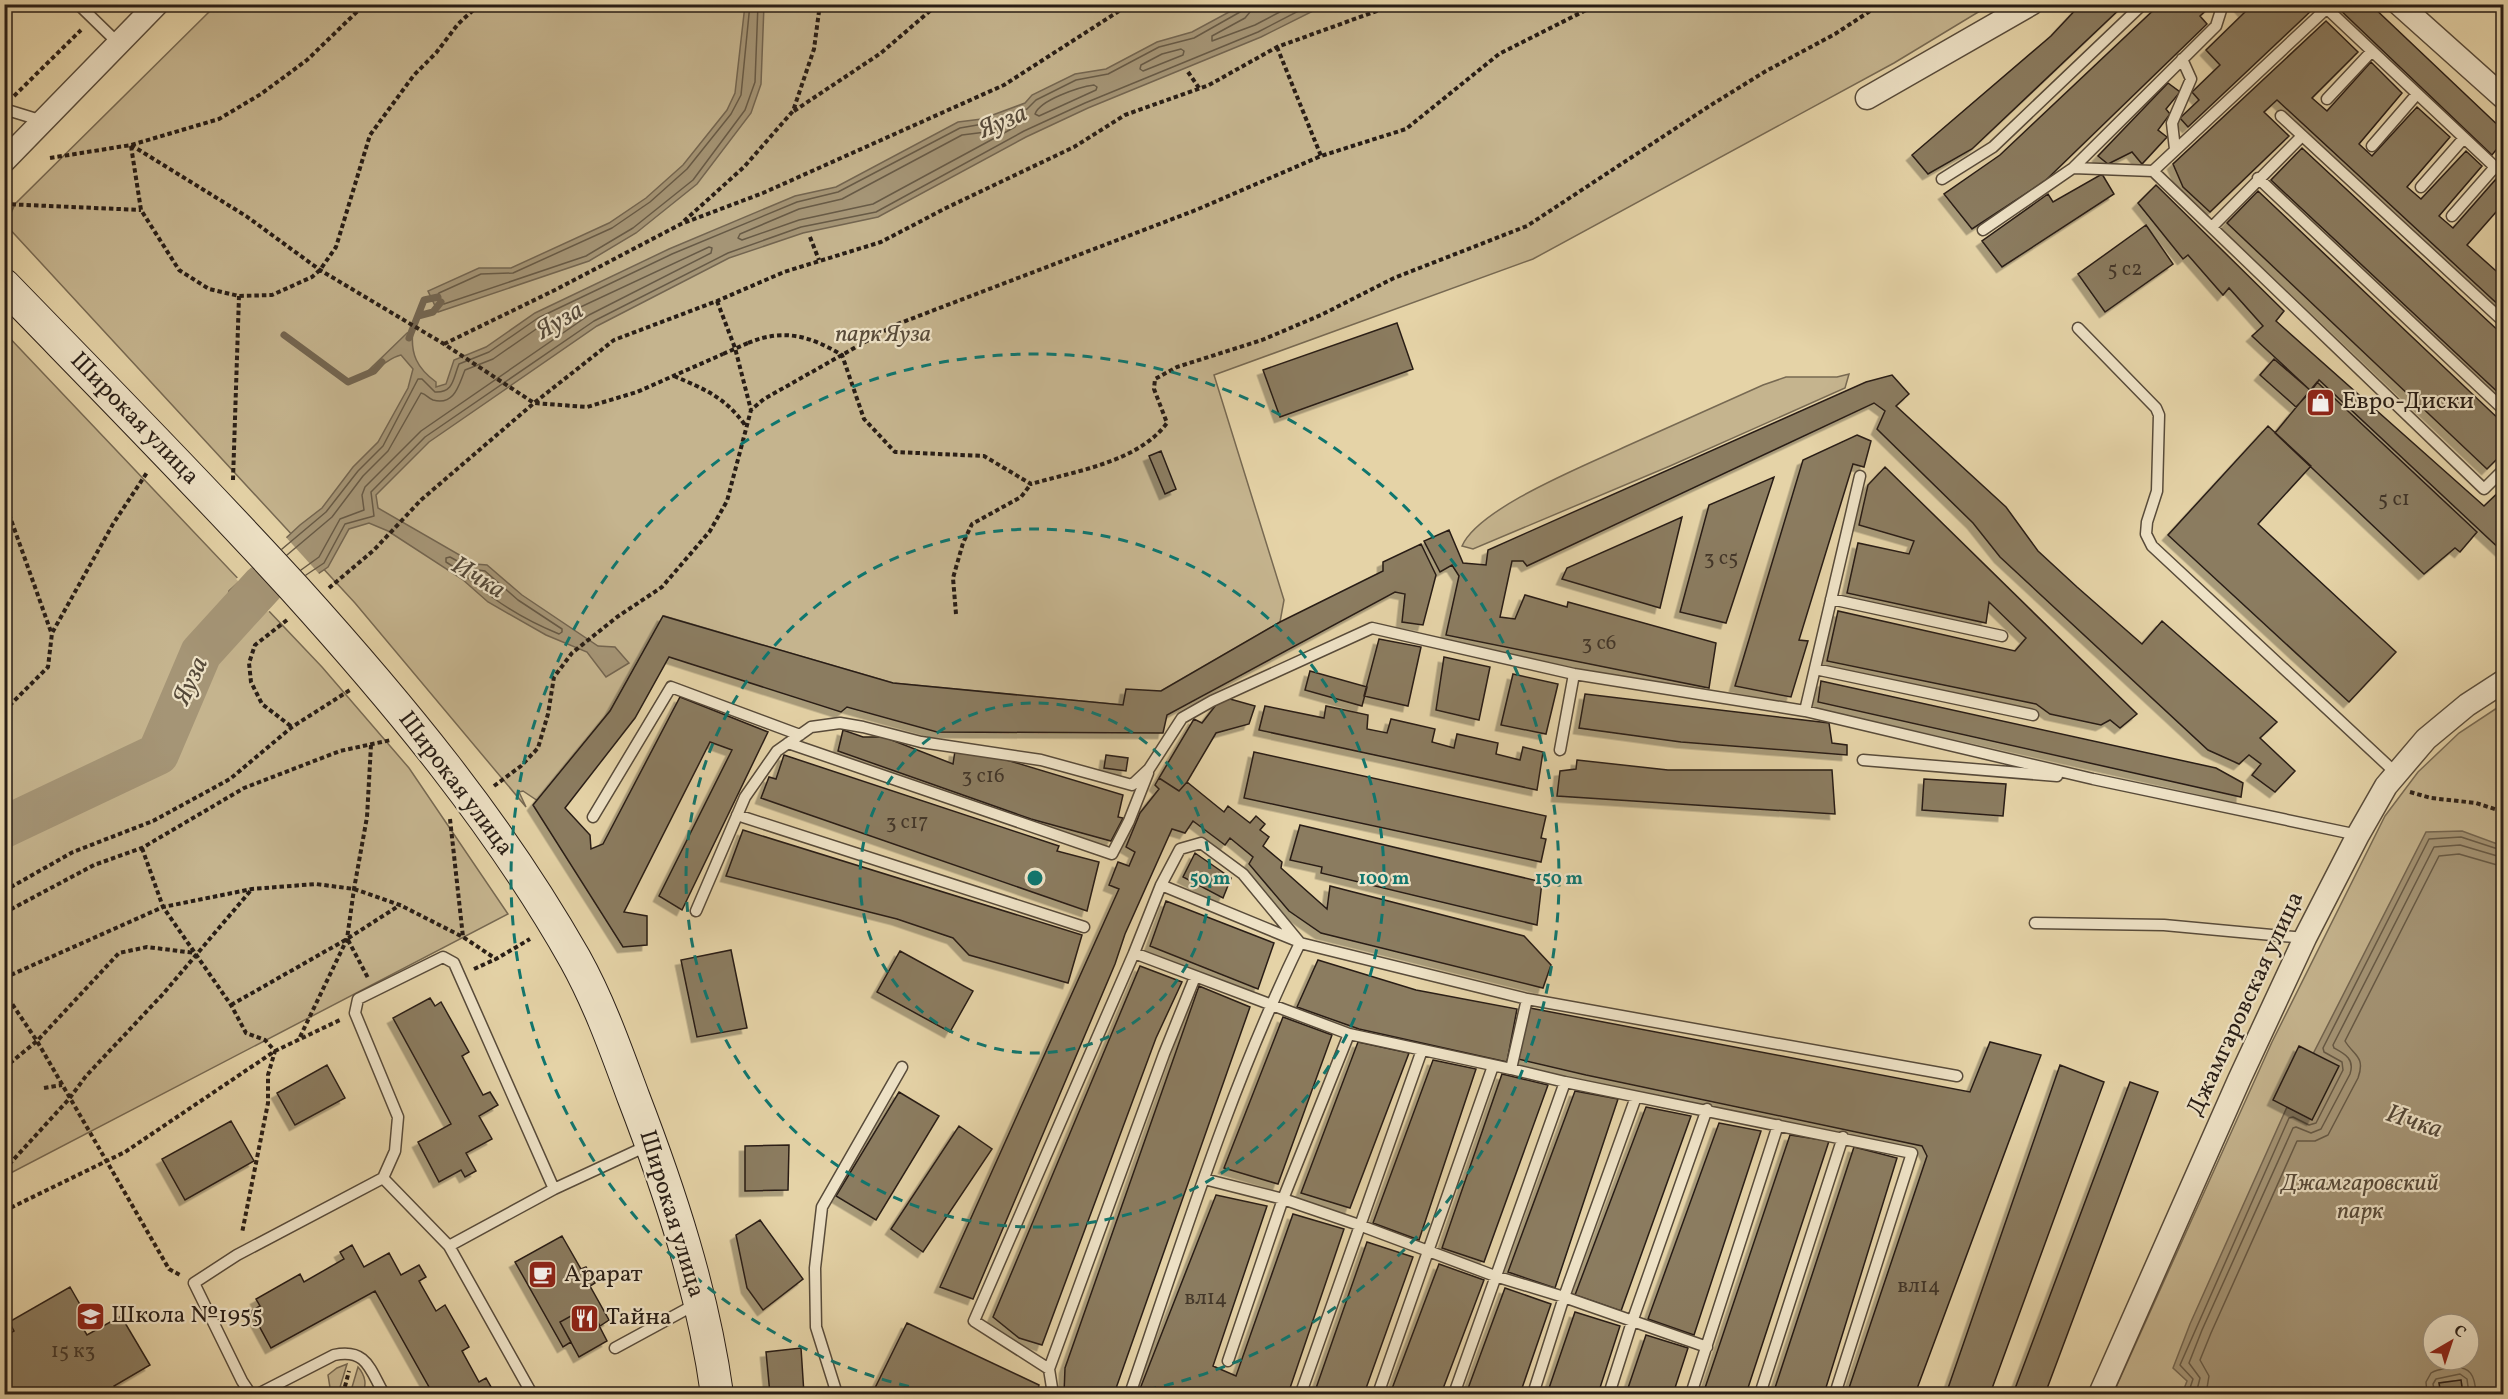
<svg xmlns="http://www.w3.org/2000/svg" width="2508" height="1399" font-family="Vollkorn,serif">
	<defs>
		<filter id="shadow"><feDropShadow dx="-5.5" dy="5.5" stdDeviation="0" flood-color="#0004"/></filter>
	</defs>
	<rect width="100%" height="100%" fill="#e5d3a7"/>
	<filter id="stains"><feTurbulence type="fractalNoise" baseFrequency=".00333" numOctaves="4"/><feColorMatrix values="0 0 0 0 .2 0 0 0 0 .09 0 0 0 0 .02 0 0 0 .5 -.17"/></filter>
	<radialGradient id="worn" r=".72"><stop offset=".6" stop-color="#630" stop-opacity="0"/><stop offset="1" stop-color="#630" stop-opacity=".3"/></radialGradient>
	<path fill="#c5b48e" stroke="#776952" stroke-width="1.5" fill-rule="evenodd" d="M210,5H1990L1894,63L1533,259L1214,375L1284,600L1280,622L1161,691L1123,705L893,683L664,616L610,711L538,801L523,791L519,792L526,807L355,603L6,225L15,204L213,8Z
		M4,332L322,667L409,768L508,914L5,1176Z
		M1849,374L1845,388L1670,466L1473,549L1462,546C1479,507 1589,464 1629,445C1673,425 1718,405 1763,385L1786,377H1837Z
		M2503,704V1394H2113L2272,1042L2385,816L2418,772L2459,733ZM2433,1324H2469V1360H2433Z
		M347,1364L338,1394H331L328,1375L337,1368Z
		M358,1367C365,1375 368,1386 361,1394H350Z"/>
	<path fill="#a59576" stroke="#736550" stroke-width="1.5" fill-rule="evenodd" d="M745,5H764L761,84L751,113L697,184L636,233L589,261L438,312L428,291L479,268H511L609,223L646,198L683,165L727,110L735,93Z
		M1242,5H1325L1261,37L1088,108L1026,137L878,217L803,233L729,258L597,326L429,442L376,495L378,508L475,564L487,565L522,595L598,646L615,647L629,663L606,677L587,652L546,635L488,602L462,579L388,531L369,523L349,529L328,567L242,626L221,629L229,591L300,525L322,508L353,467L378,442L408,388L413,369L401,355C388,358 384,367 370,369L407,333L413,330C410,354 417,368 436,382V387L446,384L454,360L486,347L535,313L669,249L795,196L836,187L958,122L982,119L1025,103L1032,95L1075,74L1106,69L1157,42L1192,32Z
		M2462,831L2503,846V1394H2463L2461,1380L2439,1383L2441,1394H2388L2387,1392L2371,1394H2182L2187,1381L2173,1368L2190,1324L2287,1107L2312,1119L2313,1054L2426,832ZM2433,1324H2469V1360H2433Z"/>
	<path fill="#e5d3a7" d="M284,535L321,576L268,612L236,579Z"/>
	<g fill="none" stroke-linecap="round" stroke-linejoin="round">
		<path stroke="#675a46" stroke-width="1.5" d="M750,4L741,95L731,114L687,169L650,202L612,228L513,273L481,274L439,293L437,296L441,303L444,304L586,256L633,228L693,180L745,110L755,82L758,4
			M1251,4L1250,12L1245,18L1212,36V41L1255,25L1295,4
			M1181,49L1184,51L1183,55L1143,71L1140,69L1141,65L1162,54Z
			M1094,85L1097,87L1096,90L1039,116L1035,114C1040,100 1079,87 1094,85Z
			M1013,122L1017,123L1015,127L873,204L799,220L742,240L738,238L740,234L799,209L842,199L962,135L986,132Z
			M282,549L326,512L358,471L383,446L418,379H422L435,392C454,393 453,378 459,364L489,352L538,318L672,254L797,202L838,192L960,128L983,124L1027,109L1036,100L1076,80L1108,74L1159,47L1194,38L1240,12L1243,4
			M287,555L332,517L363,476L388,451L421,393C426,394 428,398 433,400C455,406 459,384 465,370L493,359L542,325L709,247L712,248L711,253L589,315L421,431L365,487L362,495L364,510L340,519L319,557L301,570
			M450,557L472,569L485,571L518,600L562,629V632L559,634C537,625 511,611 492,597C476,586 463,572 446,562V558Z
			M257,573L234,594L230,620H240L277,595
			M306,575L324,563L345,524L374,516L371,492L425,437L594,321L728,253L801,227L876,212L1024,131L1085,103L1258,32L1312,4
			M262,578L241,597L240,608L244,609L272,589
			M2188,1394L2193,1379L2180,1365L2289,1118L2293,1117L2309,1125L2316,1123L2343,1070L2342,1062L2324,1052L2323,1048L2429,839L2461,837L2504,851
			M2196,1394L2200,1378L2189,1363L2202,1330L2293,1128L2296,1127L2311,1133L2321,1129L2350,1074C2355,1059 2345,1054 2334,1048L2333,1045L2434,847L2460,845L2504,858
			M2206,1394L2209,1376L2200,1360L2211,1333L2297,1141H2315L2328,1135L2358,1078C2366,1056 2353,1055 2345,1041L2439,856L2459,854L2504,867
			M2427,1394L2426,1382L2431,1373C2437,1369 2443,1369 2450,1368C2471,1365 2475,1376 2476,1394
			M2435,1394L2433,1384L2436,1379L2460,1374L2467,1379L2469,1394"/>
		<path stroke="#736550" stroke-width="7" d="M418,316L433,312L441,302
			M284,335L348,382L374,371L382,362
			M409,338L424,300L438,297"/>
		<path stroke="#a59576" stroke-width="42" d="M4,827L158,754L201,653L263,585"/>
	</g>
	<path fill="#8b7c61" stroke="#291e16" stroke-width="1.5" filter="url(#shadow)" d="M2081,4H2125L1972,149L1928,174L1912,155L2051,36Z
		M2160,4H2213L2200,16L2207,24L2045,181L1972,229L1944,194L2000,155Z
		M2238,4H2307L2312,10L2188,127L2180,118L2199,100L2192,92L2220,65L2206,50L2245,12Z
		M2334,4H2370L2504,131V140L2492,155Z
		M2326,21L2358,52L2312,98L2327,111L2371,62L2402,93L2359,144L2372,156L2417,107L2450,137L2407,187L2421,199L2466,151L2482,166L2439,216L2453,228L2504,170V203L2467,245L2504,278V310L2277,100L2264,112L2289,136L2210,212L2183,187L2173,164Z
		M2168,83L2180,92L2166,109L2170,114L2158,130L2167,137L2142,164L2132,152L2108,164L2098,156Z
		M2302,148L2504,336V398L2271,180Z
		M2102,174L2114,194L2002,267L1982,241L2048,194L2053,202Z
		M2156,185L2284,311L2276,321L2475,498L2484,506L2504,487V553L2319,380L2311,391L2252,336L2263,326L2229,288L2223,295L2188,255L2183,259L2138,203Z
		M2258,191L2504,424V452L2487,469L2227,223Z
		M2146,225L2173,264L2105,312L2078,274Z
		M1397,323L1413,369L1280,417L1263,370Z
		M2274,359L2311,391L2296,407L2260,375Z
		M1892,375L1909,394L1896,406L2006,507L2038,551L2077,587L2142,644L2162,621L2277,722L2260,738L2295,771L2275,792L2252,775L2261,764L2249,755L2239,764L2208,750L2000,557L1973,523L1877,429L1885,411L1874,403L1527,566L1523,561H1512L1500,617L1515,619L1525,595L1567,607L1568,602L1716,643L1709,688L1446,635L1459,576L1452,565L1440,572L1424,541L1449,530L1463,563L1486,565L1488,550L1866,382Z
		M2317,382L2477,532L2460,552L2455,548L2424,574L2275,433Z
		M2268,426L2311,466L2258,524L2396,652L2349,702L2168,535Z
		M1857,435L1871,441L1864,467L1853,464L1799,640L1808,641L1791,697L1735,686L1803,460Z
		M1161,451L1176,489L1165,494L1149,456Z
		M1885,467L2137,714L2120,728L2110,720L2101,725L2050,714L2036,704L1827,661L1838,611L2015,651L2026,638L1989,602L1986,623L1847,593L1858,543L1909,554L1914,541L1859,525L1868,485Z
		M1774,477L1726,623L1680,612L1709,505Z
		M1682,517L1660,608L1562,579L1567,568Z
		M1421,544L1436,575L1423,625L1402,622L1405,594L1395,592L1167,715L1163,733L937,732L847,707L841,712L669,657L635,718L565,808L590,835L591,849L603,844L680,697L768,732L682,910L659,896L732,750L710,742L624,912L647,916V945L623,947L533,805L610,711L663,616L893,683L1123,705L1126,689L1161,691L1280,622L1383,571V562Z
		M1379,639L1421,647L1408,706L1364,696Z
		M1444,657L1490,667L1479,720L1436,710Z
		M1310,671L1367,687L1362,706L1305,690Z
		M1513,674L1558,684L1546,734L1501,725Z
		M1821,681L2216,768L2243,783L2241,797L1818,702Z
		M1585,694L1829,723L1832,743L1847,745V755L1681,742L1579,728Z
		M1230,699L1255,706L1249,724L1216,733L1187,782L1179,791L1159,778L1194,719L1202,723L1219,701Z
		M1265,706L1324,718L1326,706L1368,715L1367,729L1387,733L1391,719L1435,729L1432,742L1454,748L1457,734L1498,743L1496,754L1520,760L1523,747L1543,752L1537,790L1259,730Z
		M843,730L863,737H884L953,764L955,751L1000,758L1123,795L1118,817L1123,818L1111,841L1031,819L838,751Z
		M1254,752L1546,816L1541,838L1546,839L1541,862L1244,798Z
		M784,755L1059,846L1057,851L1099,862L1087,911L761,798L769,777L776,779Z
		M1106,755L1128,758L1126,771L1104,768Z
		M1577,760L1668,770H1832L1835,814L1557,796L1560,771L1576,769Z
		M1159,778L1179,791L1187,782L1224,812L1228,806L1250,823L1256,816L1265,824L1260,830L1269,837L1263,846L1282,862L1281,868L1327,909L1330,886L1524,936L1551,965L1543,988L1321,933L1289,911L1249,864L1253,857L1230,838L1225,845L1193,821L1185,833L1172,829L1125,934L1115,964L973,1299L940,1287L1119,889L1109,885L1118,862L1129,866L1135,852L1126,847L1140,813L1159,789L1155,785Z
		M1924,779L2006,784L2003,816L1922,810Z
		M1300,825L1542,882L1537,925L1321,873L1322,867L1290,860Z
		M743,830L1082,935L1068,983L969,955L953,938L897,919L726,876Z
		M1195,853L1231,878L1223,898L1183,877Z
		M1166,901L1274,943L1258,989L1150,946Z
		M731,950L747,1028L697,1037L681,960Z
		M900,951L973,991L950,1032L877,992Z
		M1318,960L1416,990L1517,1009L1507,1062L1359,1029L1297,1007Z
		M1140,966L1182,982L1156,1038L1042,1345L1019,1338L993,1317Z
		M1199,986L1250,1007L1114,1394H1064L1065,1368Z
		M430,998L435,1006L441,1002L469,1052L462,1056L483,1095L490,1092L498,1105L479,1116L492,1139L466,1153L476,1171L465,1177L461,1170L439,1182L418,1142L451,1124L393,1018Z
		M1530,1008L1970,1092L1990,1042L2041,1055L1915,1394H1847L1927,1156L1922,1146L1586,1075L1518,1059Z
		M1283,1017L1332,1035L1278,1184L1224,1168Z
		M1358,1042L1409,1053L1350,1208L1301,1193Z
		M2299,1046L2339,1066L2312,1120L2273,1100Z
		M1433,1060L1476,1069L1419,1240L1373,1223Z
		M327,1065L345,1098L295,1125L277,1093Z
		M2060,1065L2104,1082L1990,1394H1946Z
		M1502,1074L1548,1085L1484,1262L1442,1248Z
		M2130,1082L2158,1092L2045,1394H2013Z
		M1575,1091L1618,1099L1555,1288L1508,1272Z
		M899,1092L939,1116L876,1220L836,1196Z
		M1646,1107L1691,1116L1621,1311L1575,1295Z
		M231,1121L254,1161L185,1200L162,1159Z
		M1719,1123L1761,1131L1694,1335L1648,1319Z
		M959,1126L992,1149L923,1252L891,1229Z
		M1790,1135L1829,1141L1746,1394H1703Z
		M789,1145L788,1190L745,1191V1146Z
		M1854,1147L1897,1158L1824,1394H1773Z
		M1216,1195L1267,1206L1213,1366L1236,1376L1293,1214L1344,1229L1288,1394H1138Z
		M760,1220L803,1279L763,1310L747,1288L736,1235Z
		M562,1236L581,1269L586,1267L595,1283L590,1286L609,1320L600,1326L589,1306L560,1322L571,1342L563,1347L515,1262Z
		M1367,1242L1413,1257L1364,1394H1314Z
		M352,1245L364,1267L389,1253L401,1275L419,1265L426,1277L419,1281L436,1311L445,1305L469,1347L462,1351L479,1382L486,1378L495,1394H433L375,1291L271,1348L251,1311L260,1306L256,1299L300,1274L304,1282L344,1259L340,1252Z
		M1439,1264L1484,1280L1441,1394H1390Z
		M70,1287L86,1315L78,1320L87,1335L121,1316L150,1365L114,1386L119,1394H4V1337L14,1331L9,1322Z
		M1505,1288L1551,1304L1520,1394H1466Z
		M589,1306L607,1341L579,1357L560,1322Z
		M1575,1312L1620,1326L1598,1394H1547Z
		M907,1323L1039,1385L1037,1394H872Z
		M1646,1335L1688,1348L1673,1394H1626Z
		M801,1348L804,1394H770L766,1352Z
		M2461,1380L2463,1394H2441L2439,1383Z"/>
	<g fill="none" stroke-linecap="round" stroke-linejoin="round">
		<defs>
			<path id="service" d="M78,4L118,43
				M2322,4L2495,167L2452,216
				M2327,99L2372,51
				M4,109L43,121
				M2281,116L2504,322
				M2372,146L2417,94
				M2175,149L2172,123L2191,79L2182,59
				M2073,168L2153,171L2484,489L2504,469
				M2153,171L2326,9
				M2258,178L2504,410
				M1942,179L1993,147L2143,4
				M2421,187L2464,138
				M2212,227L2302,136
				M1983,230L2073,168L2216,26L2223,4
				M2078,328L2156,408L2159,415L2157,491L2147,522L2146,534L2152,546L2397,774
				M1831,599L2002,636
				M1815,669L2033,715
				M1805,711L1860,476
				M788,743L1112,854L1129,821L1148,773
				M1560,750L1574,674
				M1863,760L2057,776
				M737,815L1084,927
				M593,817L671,687L800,735
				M1161,885L1297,941
				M696,911L745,797L777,751L811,727L840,723L863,727L921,742L1041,760L1132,785L1149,769L1182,718L1212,701L1372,628L1574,674L1805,711L2093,779L2358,835
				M2035,923L2164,925L2305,938
				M1134,953L1161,885L1180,849L1201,843L1243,874L1300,943
				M1565,1082L1912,1153L1835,1394
				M383,1178L449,1246L532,1394
				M1204,1179L1283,1199L1359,1225L1495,1276L1564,1297L1707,1347
				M449,1246L554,1189L649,1145
				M615,1348L696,1304
				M1228,1361L1283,1199L1349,1034
				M1049,1369L974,1321L1134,953L1349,1034L1511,1069L1527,999
				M1302,1390L1422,1050
				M254,1394L250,1393L242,1381L194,1283L237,1255L383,1178L395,1151L398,1117L355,1013L358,999L443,957L454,963L554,1189
				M258,1394L334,1355C367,1348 370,1370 384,1394
				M837,1394L816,1327L815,1268L822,1207L902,1067
				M1053,1394L1049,1369L1164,1054L1195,977
				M1130,1394C1182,1243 1230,1087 1300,943L1527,999L1957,1076
				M1378,1394L1493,1066
				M1454,1394L1565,1082L1511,1069
				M1533,1394L1564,1297L1636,1097
				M1609,1394L1632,1322L1707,1109
				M1691,1394L1778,1125
				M1760,1394L1843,1137"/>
			<path id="minor" d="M2399,4L2504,98
				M1867,98L2031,4
				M4,161L157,4
				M2100,1394L2239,1080L2305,938L2358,835L2386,786L2426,739L2467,705L2504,681"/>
			<path id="secondary" d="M4,285C102,386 200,485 294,588C398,703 498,823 575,959C599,1002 616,1050 633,1096C670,1192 703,1292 717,1394"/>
		</defs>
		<use href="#service" stroke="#584b3a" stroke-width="13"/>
		<use href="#minor" stroke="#584b3a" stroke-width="25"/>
		<use href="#secondary" stroke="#291e16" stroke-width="34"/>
		<path stroke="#291e16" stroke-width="4" stroke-dasharray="4.5 3" stroke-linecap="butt" d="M1277,47L1321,156
			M1188,72L1199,88
			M14,96L81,30
			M794,111L881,53L938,4
			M131,145L246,216L320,270L444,344L534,403L587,407L637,392L723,354
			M131,146L141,210L179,270L209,289L239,296L272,295L312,277L320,270L336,247L370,135L414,75L436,53L458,24L480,4
			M50,158L131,145L219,119L261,94L307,60L365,4
			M4,204L141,210
			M684,221L744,167L793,111L814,49L820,4
			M810,237L819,260
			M717,301L735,348L751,410
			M748,343C784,328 810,336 842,355L864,419L895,452L984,456L1031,484C1076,471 1138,462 1167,423L1154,389L1155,379L1177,367L1262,340L1321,315L1394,278L1527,226L1711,105L1766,71L1835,34L1881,4
			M444,344L555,290L681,224L763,193L1004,85L1130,4
			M674,376C704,389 725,397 745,425
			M233,480L239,296
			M4,500L51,632
			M329,588L374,550L421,500L534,403L614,340L717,301L784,272L881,242L946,208L1074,147L1125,115L1209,85L1277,47L1396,4
			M956,614L953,578L963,543L972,524L1021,497L1031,484
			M287,620L255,645L249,663L251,682L262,704L292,727
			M4,711L48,667L52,633L113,524L148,471
			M494,786L521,766L538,748L548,714L554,677L572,653L617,617L662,587L710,531L727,501L751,410L764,399L895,325L1196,210L1321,156L1406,129L1499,54L1598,4
			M2410,792L2431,798L2476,803L2504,812
			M450,819L463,937
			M142,848L163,907L231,1005L246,1033L265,1040L275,1051L268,1075V1103L242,1233
			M4,891L73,852L153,821L230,779L292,727L350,690
			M4,913L94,865L142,848L244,788L340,751L391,740
			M348,940L368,978
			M474,969L496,959L530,939
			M4,978L163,907L252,889L316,884L354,889L400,905L463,937L496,959
			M4,992L37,1041L169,1269L180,1275
			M231,1005L347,939L400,905
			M300,1037L347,939L354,889L367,817L371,745
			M4,1068L37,1041L119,953L147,947L195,953
			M44,1088L62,1085
			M4,1170L69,1099L86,1076L163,994L252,889
			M4,1211L125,1152L275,1051L342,1019
			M343,1394L349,1371"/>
		<use href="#service" stroke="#eee2c6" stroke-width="10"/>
		<use href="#minor" stroke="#eee2c6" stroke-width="22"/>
		<use href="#secondary" stroke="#eee2c6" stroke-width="32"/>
		<path stroke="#291e16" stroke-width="4" stroke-dasharray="4.5 3" stroke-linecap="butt" d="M723,354L748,343"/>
	</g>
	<g fill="none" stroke="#0f766e" stroke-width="3" stroke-dasharray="10 8">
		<circle cx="1035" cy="878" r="175"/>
		<circle cx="1035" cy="878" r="349"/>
		<path d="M944 1394A524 524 0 1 1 1126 1394"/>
	</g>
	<defs>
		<symbol id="shop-square" viewBox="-11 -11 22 22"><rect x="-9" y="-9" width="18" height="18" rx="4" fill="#8f2418" stroke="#eee2c6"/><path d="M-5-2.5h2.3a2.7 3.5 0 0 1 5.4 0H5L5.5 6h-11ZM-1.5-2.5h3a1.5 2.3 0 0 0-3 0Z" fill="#fff"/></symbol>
		<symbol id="cafe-square" viewBox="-11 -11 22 22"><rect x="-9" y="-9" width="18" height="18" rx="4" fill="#8f2418" stroke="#eee2c6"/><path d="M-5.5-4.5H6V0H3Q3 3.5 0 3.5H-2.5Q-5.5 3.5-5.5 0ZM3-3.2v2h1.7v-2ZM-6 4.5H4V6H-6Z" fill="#fff"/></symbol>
		<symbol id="school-square" viewBox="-11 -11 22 22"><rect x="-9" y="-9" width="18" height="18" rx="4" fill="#8f2418" stroke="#eee2c6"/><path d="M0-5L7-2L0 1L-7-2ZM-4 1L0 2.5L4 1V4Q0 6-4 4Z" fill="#fff"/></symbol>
		<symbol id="restaurant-square" viewBox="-11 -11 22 22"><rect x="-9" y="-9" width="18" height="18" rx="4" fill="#8f2418" stroke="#eee2c6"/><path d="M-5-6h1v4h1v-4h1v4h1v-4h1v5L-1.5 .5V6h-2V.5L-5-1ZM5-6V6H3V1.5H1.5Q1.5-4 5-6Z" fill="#fff"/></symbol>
	</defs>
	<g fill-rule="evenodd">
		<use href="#shop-square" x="2304" y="386" width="33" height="33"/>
		<use href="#cafe-square" x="526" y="1258" width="33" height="33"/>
		<use href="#school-square" x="74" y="1300" width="33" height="33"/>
		<use href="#restaurant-square" x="568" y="1302" width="33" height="33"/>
	</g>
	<g text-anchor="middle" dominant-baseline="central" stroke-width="4.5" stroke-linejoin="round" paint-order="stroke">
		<g font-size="21" fill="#423629">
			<text x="2125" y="269">5 с2</text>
			<text x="2394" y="499">5 с1</text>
			<text x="1721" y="558">3 с5</text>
			<text x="1599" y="643">3 с6</text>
			<text x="983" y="776">3 с16</text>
			<text x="907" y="822">3 с17</text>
			<text x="1919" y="1286">вл14</text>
			<text x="1206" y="1298">вл14</text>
			<text x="73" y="1351">15 к3</text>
		</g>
		<g font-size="24" font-style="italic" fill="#584b3a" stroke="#eee2c6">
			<text x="883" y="335">парк Яуза</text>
			<text x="2360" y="1184">Джамгаровский<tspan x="2360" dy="28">парк</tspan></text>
		</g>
		<g font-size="24" fill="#291e16" stroke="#eee2c6" text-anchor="start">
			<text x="2342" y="402">Евро-Диски</text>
			<text x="564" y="1275">Арарат</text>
			<text x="111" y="1316">Школа №1955</text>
			<text x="606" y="1318">Тайна</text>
		</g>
		<g font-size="24" fill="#291e16" stroke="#eee2c6">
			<text transform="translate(134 419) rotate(46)">Широкая улица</text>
			<text transform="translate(455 784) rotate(53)">Широкая улица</text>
			<text transform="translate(2246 1004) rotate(-65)">Джамгаровская улица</text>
			<text transform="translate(671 1214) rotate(73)">Широкая улица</text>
		</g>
		<g font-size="26" font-style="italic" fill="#544838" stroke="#eee2c6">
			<text transform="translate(1003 122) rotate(-23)">Яуза</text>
			<text transform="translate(560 321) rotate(-30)">Яуза</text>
			<text transform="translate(478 578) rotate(31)">Ичка</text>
			<text transform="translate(191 681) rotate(-65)">Яуза</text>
			<text transform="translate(2414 1122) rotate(18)">Ичка</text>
		</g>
	</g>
	<circle cx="1035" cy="878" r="9" fill="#0f766e" stroke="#eee2c6" stroke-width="3"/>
	<g font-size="18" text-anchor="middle" font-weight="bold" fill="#0f766e" stroke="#eee2c6" stroke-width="4.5" stroke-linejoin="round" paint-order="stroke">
		<text x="1210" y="884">50 m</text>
		<text x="1384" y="884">100 m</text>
		<text x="1559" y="884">150 m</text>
	</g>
	<rect width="2508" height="1399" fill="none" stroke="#e5d3a7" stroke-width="24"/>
	<rect x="6" y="6" width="2496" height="1387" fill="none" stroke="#291e16" stroke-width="3"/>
	<rect x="12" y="12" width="2484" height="1375" fill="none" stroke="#291e16" stroke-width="1.5"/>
	<g transform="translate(2451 1342) rotate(39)"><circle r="28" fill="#eee2c6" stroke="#9f9480" stroke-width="1.5"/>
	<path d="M0-4.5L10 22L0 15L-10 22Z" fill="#8f2418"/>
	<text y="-9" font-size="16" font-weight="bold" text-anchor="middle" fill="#291e16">С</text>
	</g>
	<rect width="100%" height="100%" filter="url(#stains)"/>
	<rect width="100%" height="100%" fill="url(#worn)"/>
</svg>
